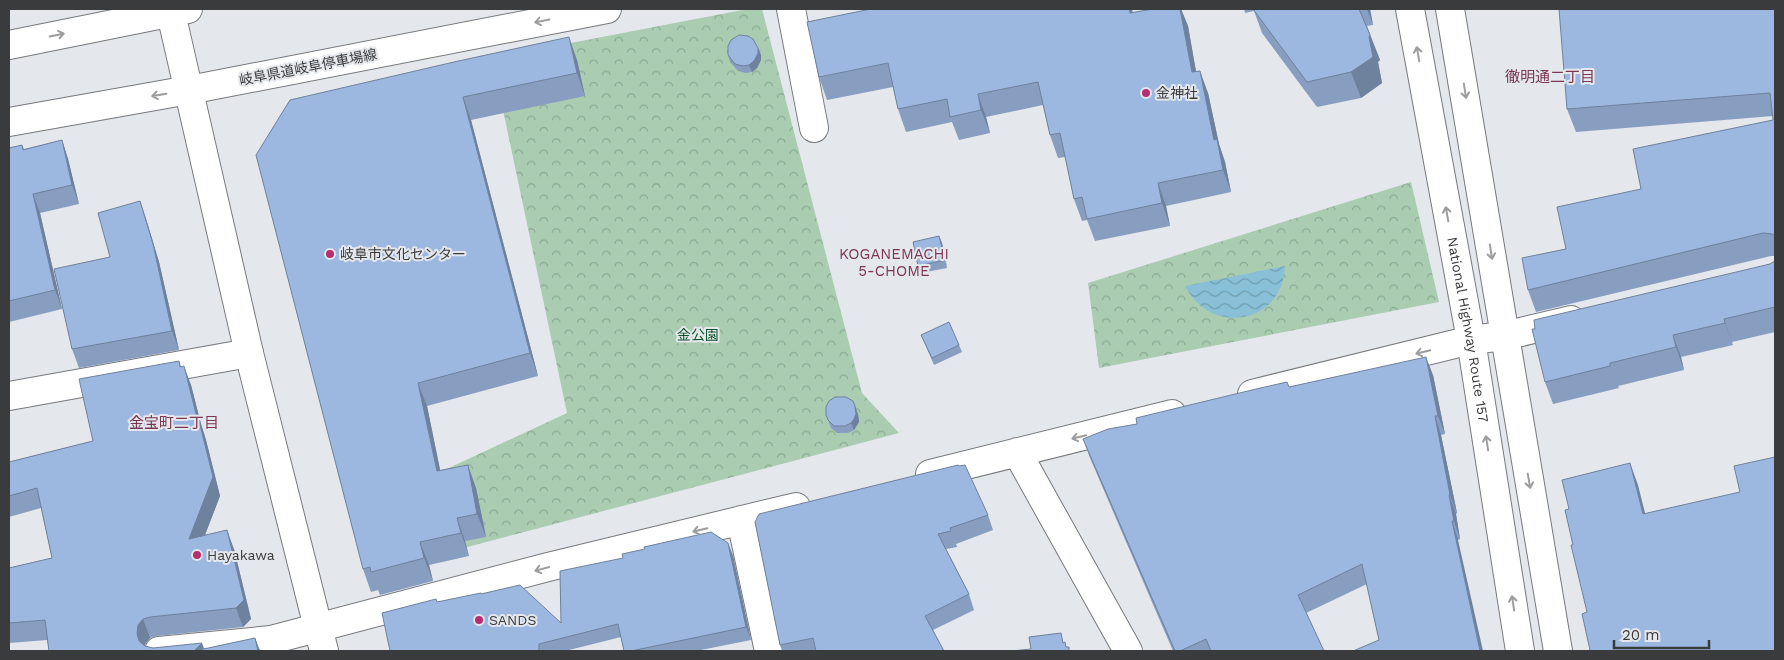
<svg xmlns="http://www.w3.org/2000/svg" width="1784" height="660" font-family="'Work Sans','Noto Sans JP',sans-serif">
	<defs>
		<pattern id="park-crowns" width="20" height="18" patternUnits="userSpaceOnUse" patternTransform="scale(1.25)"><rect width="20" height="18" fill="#aacdb2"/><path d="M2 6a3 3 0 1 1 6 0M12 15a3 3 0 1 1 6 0" fill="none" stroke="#8ba892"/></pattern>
		<pattern id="water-waves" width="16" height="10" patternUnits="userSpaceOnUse" patternTransform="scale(1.25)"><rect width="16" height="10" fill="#89c0d7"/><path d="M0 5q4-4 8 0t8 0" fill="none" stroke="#719db0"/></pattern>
	</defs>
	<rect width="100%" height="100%" fill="#e4e7eb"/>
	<path fill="url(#park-crowns)" d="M748,9H762L862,393L899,433L452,551L438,473L567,413L492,58Z
		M1411,182L1439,302L1099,368L1088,283Z"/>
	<path fill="url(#water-waves)" d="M1285,266C1283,324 1211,337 1185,286Z"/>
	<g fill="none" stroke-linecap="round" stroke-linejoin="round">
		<defs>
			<path id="street" d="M791,9L814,128
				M1252,394L1471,340L1504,336L1571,320
				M9,396L249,353
				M1017,452L1128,651
				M930,474L1172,414
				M741,520L769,651
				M159,651L271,640L548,567L796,507"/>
			<path id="secondary" d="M170,9L249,353L324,651"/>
			<path id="primary" d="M9,45L188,9
				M9,122L189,90L607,9"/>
			<g id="highway">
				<path id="s1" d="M1410,9L1471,340L1520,651"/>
				<path d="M1450,9L1558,651"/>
			</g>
		</defs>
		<use href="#street" stroke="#77797d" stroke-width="30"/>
		<use href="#secondary" stroke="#77797d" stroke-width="30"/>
		<use href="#primary" stroke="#77797d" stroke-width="30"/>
		<use href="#highway" stroke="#77797d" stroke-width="30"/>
		<use href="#street" stroke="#fff" stroke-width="28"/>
		<use href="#secondary" stroke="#fff" stroke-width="28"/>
		<use href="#primary" stroke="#fff" stroke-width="28"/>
		<use href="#highway" stroke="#fff" stroke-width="28"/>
	</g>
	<path fill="#879ec1" d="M1153,9H1181L1188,26L1196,71L1208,93L1219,144L1225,162L1231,192L1166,206L1170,226L1095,241L1087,220L1082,221L1074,199L1065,157L1058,158L1050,135L1043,105L986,117L990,133L959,140L952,122L906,132L898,109L893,87L827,100L819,77Z
		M1244,9H1370L1373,25L1367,26L1380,60L1378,62L1382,83L1361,98L1317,107L1262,33L1254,11L1245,13Z
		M1775,9V256H1771L1536,312L1528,290L1566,249L1641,189L1773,120V116L1576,132L1567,109Z
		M728,55H761V60L757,68L752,72L746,73L738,71L730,62Z
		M577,60L585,96L471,120L538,376L427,406L440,470L476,488L486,537L465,541L469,556L429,565L433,581L380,595L378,590L371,592L363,569L454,62Z
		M62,140L68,159L79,204L40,213L62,309L9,322V148L22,145L24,149Z
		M140,201L146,219L159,262L179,350L79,368L72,349L110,257Z
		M939,236L942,243L947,268L921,273L918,266Z
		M1775,261V332L1732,342L1733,345L1681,357L1684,370L1618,386L1619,388L1553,404L1545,382Z
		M921,335L959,345L962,352L934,365Z
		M179,361L181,367L191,385L201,424L206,440L220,496L205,535L234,549L251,619L243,627L157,636L150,638L145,644V646L153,648L204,649L255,638L260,651H49L47,640L9,643V568L52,558L41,508L9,517V462L93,441Z
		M1433,375L1445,434L1441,435L1457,513L1456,514L1460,539L1458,540L1379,640L1367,584L1306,613L1324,651H1173L1090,458L1083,439L1137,424L1289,387Z
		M858,414L859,422L856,427L854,430L848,433H837L831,428L826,415Z
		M988,515L993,530L956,544L957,547L946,549L969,594L974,610L933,630L944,651H782L780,645L755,522Z
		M728,543L733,556L751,640L696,651H624L621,637L565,651H390L437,602L481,594L561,623L623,558Z"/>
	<path fill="#6e819d" d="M1129,9H1132L1138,36L1130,13Z
		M1180,9H1181L1188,26L1200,95L1192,72Z
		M1367,9H1370L1373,25Z
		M1370,35L1380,60L1378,62L1382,83L1361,98L1351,72L1369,37Z
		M569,37L577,60L585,96L577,73Z
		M758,48L761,55V60L757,68L752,72L749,65Z
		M1200,71L1208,93L1219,144L1225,162L1231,192L1223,170L1214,140Z
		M978,94L986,117L990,133L981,110Z
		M463,97L471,120L538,376L530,353Z
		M62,140L68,159L79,204L72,185Z
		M1158,183L1166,206L1170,226L1162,203Z
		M33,194L40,213L62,309L55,290Z
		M140,201L146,219L159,262L179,350L172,331Z
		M939,236L942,243L947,268Z
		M1724,319L1732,342L1733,345L1725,323Z
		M1673,335L1681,357L1684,370L1676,347Z
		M1426,357L1433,375L1445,434L1438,416Z
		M184,366L191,385L201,424L206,440L220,496L196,558L189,539L198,422Z
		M418,383L427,406L445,494L437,471Z
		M855,406L858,414L859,422L854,430L851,423Z
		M1435,416L1441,435L1457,513L1450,495Z
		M1630,463L1638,485L1651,537L1643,514Z
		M468,465L476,488L486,537L477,514Z
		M1449,495L1456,514L1460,539L1454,521Z
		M457,518L465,541L469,556L461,533Z
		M1452,521L1458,540L1483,651H1480Z
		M227,530L234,549L251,619L243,627L236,608Z
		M420,542L429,565L433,581L424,558Z
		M728,543L733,556L751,640L746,627Z
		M143,619L150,638L145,644L144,651L137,634L138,625Z
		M255,638L260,651H258Z
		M202,643L205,651H194Z"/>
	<path fill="#9db8e0" stroke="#6e819d" d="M871,9H1129L1130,13L1153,9H1180L1192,72L1200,71L1214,140L1217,139L1223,170L1158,183L1162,203L1087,219L1082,197L1074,199L1060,133L1050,135L1038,82L978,94L981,110L950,117L947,99L898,109L888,63L819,77L807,22Z
		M1253,9H1359L1370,35L1369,37L1373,57L1351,72L1307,82Z
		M1559,9H1775V236L1772,234L1763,233L1528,290L1522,258L1566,249L1557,207L1641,189L1633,149L1773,120L1770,93L1567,109Z
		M739,35L748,36L753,39L758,48V53L754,61L749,65L743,66L735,64L728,55V46L731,40Z
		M569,37L577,73L463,97L530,353L418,383L437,471L468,465L477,514L457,518L461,533L420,542L424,558L371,572L370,567L363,569L256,155L290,100L454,62Z
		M62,140L72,185L33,194L55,290L9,301V148L22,145L23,150Z
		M140,201L153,244L172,331L72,349L54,269L110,257L98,213Z
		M939,236L945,260L918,266L913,242Z
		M1775,261V307L1724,319L1725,323L1673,335L1676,347L1610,363V366L1545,382L1532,329H1535L1534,320L1770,264Z
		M949,322L959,345L932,358L921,335Z
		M1426,357L1438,416H1435L1450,495H1449L1454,521H1452L1480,651H1353L1379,640L1362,564L1298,595L1324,651H1211L1206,639L1180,651H1175L1083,439L1108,429L1137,424L1136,418L1256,389L1287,382L1289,387Z
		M179,361L180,367L184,366L198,422L199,421L213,477L189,539L227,530L244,600L236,608L150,617L143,619L138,625L137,634L139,641L145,646L153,648L202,643L194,651L255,638L258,651H49L45,620L9,623V568L52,558L37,488L9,496V462L93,441L79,379Z
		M835,397H846L853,401L855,406L856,414L854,419L851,423L845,426H834L828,420L826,415V407L829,401Z
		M1775,457V651H1587L1590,650L1582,614L1587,612L1571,545H1573L1565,510L1569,509L1562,480L1630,463L1643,514L1740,492L1734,466Z
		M958,465L959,466L965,465L988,515L950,528L951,531L938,534L969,594L925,616L944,651H816L813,638L780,645L755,522L759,514Z
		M711,532L728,543L746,627L631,651H624L618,624L539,644V651H390L382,613L436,599L437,602L481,593V594L520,585L561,623L560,571L623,558L622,554L645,549L644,547Z
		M1061,633L1063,643L1065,642L1066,647H1069V651H1011L1031,649L1029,637Z"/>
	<defs><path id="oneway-shaft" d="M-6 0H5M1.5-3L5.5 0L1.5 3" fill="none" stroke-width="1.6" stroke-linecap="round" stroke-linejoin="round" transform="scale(1.25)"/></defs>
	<g stroke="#9c9d9e">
		<use href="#oneway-shaft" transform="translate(542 21) rotate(169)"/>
		<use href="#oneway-shaft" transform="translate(57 35) rotate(-12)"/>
		<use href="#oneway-shaft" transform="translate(1418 54) rotate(-100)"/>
		<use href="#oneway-shaft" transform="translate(1465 91) rotate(81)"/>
		<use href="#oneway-shaft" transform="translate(159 95) rotate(170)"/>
		<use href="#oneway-shaft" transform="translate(1447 214) rotate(-100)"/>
		<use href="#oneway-shaft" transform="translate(1491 252) rotate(81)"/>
		<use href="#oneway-shaft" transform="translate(1423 352) rotate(166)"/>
		<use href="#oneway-shaft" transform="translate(1079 437) rotate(166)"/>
		<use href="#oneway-shaft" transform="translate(1487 443) rotate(-99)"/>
		<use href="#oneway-shaft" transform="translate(1529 481) rotate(80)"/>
		<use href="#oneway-shaft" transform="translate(700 530) rotate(166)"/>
		<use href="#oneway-shaft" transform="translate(542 569) rotate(165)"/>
		<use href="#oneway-shaft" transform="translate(1513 603) rotate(-99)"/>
	</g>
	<g fill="#b62e6e" stroke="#e4e7eb" stroke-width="2">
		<circle cx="1146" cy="93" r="5"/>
		<circle cx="330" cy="254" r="5"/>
		<circle cx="197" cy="555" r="5"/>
		<circle cx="479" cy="620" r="5"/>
	</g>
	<g text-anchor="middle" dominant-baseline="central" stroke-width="4" stroke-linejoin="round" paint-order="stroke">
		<g font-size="14" fill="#3a3b3d" stroke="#e4e7eb">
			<text transform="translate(308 67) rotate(-11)">岐阜県道岐阜停車場線</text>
			<text stroke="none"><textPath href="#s1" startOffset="326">National Highway Route 157</textPath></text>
		</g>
		<g font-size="14" fill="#3a3b3d" stroke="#e4e7eb" text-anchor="start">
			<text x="1156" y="93">金神社</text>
			<text x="340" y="254">岐阜市文化センター</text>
			<text x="207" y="555">Hayakawa</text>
			<text x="489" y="620">SANDS</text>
		</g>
		<g font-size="14" fill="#0e532a" stroke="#e4e7eb">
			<text x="698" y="335">金公園</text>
		</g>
		<g font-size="15" fill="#7a3652" stroke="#e4e7eb">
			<text x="1550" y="77">徹明通二丁目</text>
			<text x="894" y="254">KOGANEMACHI<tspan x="894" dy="17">5-CHOME</tspan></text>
			<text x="174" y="423">金宝町二丁目</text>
		</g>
	</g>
	<rect width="1784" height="660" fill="none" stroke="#3a3b3d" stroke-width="20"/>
	<path d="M1614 640v8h95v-8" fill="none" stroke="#3a3b3d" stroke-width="2.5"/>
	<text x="1622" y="640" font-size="15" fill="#3a3b3d" stroke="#e4e7eb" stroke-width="4" paint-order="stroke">20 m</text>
</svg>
